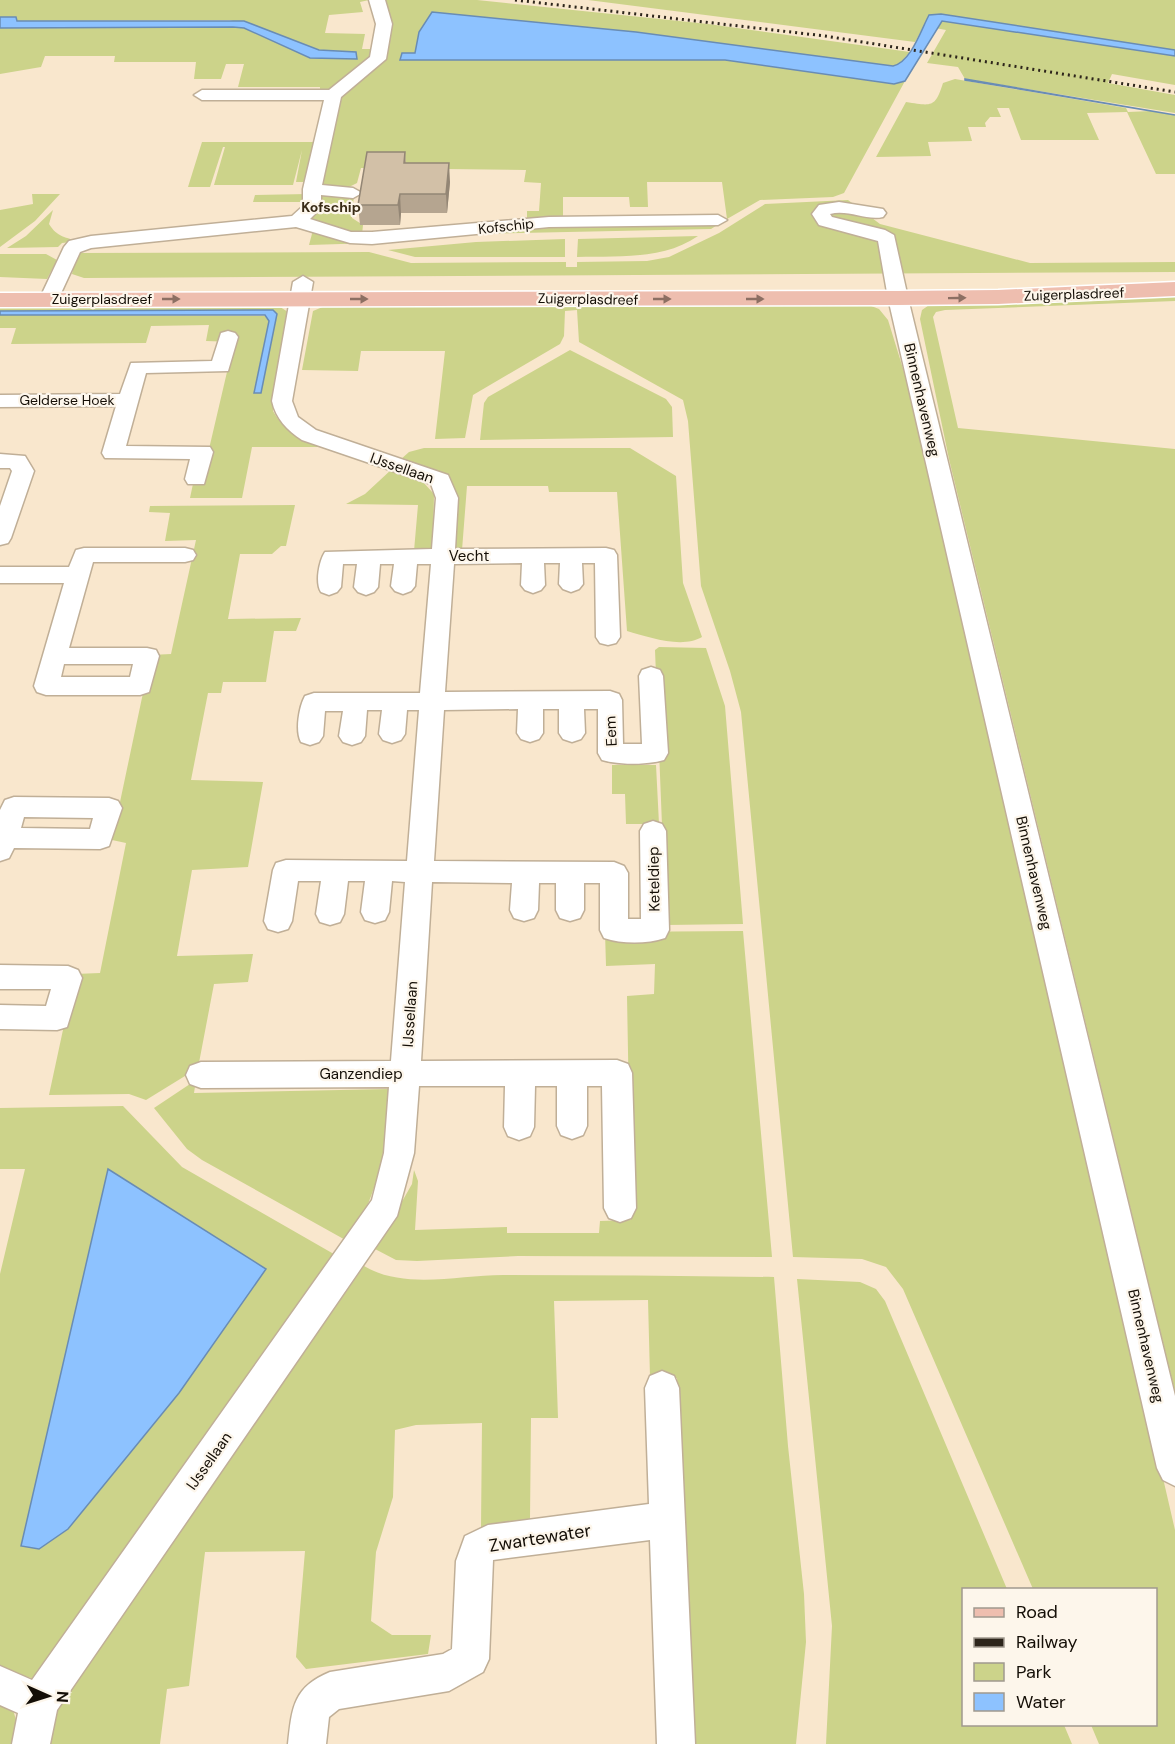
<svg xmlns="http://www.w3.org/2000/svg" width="1175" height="1744" font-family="'DM Sans',sans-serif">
	<rect width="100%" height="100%" fill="#f9e7cd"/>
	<path fill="#ccd38a" d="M0,0H369L360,2L363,12L329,15L325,33L365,34L362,49H375L373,57L333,91L320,93V87H238L244,64H226L221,79H194L196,62H114L115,56H45L41,67L0,74V28L233,27L244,28L310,58H357L356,52L319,50L230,20L17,21L15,17H0Z
		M381,0H477L506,3L708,24L910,52L899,64L893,66L576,26L419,32L415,53L433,60H725L894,84L905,81L844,193L833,197L760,200L727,219L722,182H647L648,207H630L629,197H563V217L527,220V211H539L541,183L524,182L526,170L361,168L357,183L347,188H320L337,104L342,94L380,63Z
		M588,0H1175V85L1112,74L1108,83L1175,95V113L965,79L958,67L927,63L946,30L924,26L915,42Z
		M955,79L1126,108L1128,112L1151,111L1175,115V174H1156L1127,112L1087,113L1099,140H1021L1009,108H997L1001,117H990L985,123L986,127H968L972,141L928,142L931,156L876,157L906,102C932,106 935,108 943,83Z
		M202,142H319L310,182H296L302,150L293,185H214L225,147H223L210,187H188Z
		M32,194H60L35,221L0,247V210L33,204Z
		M308,194L306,202H253L255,195Z
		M317,194H354L352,218L363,225L362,235L341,232L309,219Z
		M848,200L880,224L1030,263L1175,262V272L84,278L72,274L76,253L369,252L411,263L566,262V267H577V262L647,261L669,257L719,233L765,204Z
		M53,210L49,224C57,237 66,238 80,241L62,243L58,247L7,248L26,236Z
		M722,222L711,229L471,234L543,225Z
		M313,230L345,241L373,243L309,245Z
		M698,236C664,260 617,256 577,257L578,239Z
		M565,239V257H415L388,250L476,242Z
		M0,254H46L57,260L47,279L0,277Z
		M1175,291V301L945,310L936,312L933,317L958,428L1175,449V1392L949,459L920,319L922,310L932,303Z
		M0,304L277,305L288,312L273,411C285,434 308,439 331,447H252L242,498H190L194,479H202L234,342L206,341L209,325L151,326L146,343L11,344L16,328H0V315L265,316L269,321L254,392L277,314L272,310L0,311Z
		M866,304L879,309L888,320L917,414L1175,1530V1744H1099L1091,1725L1156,1724V1590L1033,1589L903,1289L886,1267L862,1259L793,1257L741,712L730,671L701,586L688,421L683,400L579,342L577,310L565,311L564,336L560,344L473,395L465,438L435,439L445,351H361L358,371L302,370L313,311L325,306Z
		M570,350L666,399L672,407L673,437L480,440L484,403L488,397Z
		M424,448H630L676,476L683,583L702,637C682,649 648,637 627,631L617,492H549L548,486H467L462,550H453L455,492L400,460L409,452Z
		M392,469L423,482L434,494L433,551H414L418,505L346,504L365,494Z
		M295,505L286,546H281L272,554H240L228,619L301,618L296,631H274L266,682H223L221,693H208L191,780L263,782L248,867L192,870L177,956L253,954L248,982L214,984L198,1068L146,1100L129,1094L49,1095L75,974L100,973L126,843L112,840L151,655L171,654L196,540L165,541L170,513L149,512L150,506Z
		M659,647L706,648L725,706L743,924L666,925L655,650Z
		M612,765H656L659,824H626L625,794H612Z
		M743,931L772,1257L518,1256L417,1261L396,1260L375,1249L412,1184L414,1170L418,1181L415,1230L507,1227V1233H599L600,1221L631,1220L627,996L654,994L655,964L606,966L605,932Z
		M196,1080L194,1093L390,1089C385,1153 381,1186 349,1242L202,1160L187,1149L154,1108Z
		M123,1106L182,1167L339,1257L40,1677L31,1678L0,1668V1274L25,1169H0V1108Z
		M364,1266C404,1290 459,1275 503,1275C594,1275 684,1276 774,1277L788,1446L804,1594L806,1642L796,1744H693L677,1378L650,1377L648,1300L554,1301L558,1418H531L530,1519L481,1529L482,1423L416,1425L395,1430L393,1497L376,1552L371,1621L392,1635H431L428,1654L306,1669L296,1657L305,1551L205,1552L189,1686L167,1689L160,1744H44L51,1715L122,1610L188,1520Z
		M797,1279L860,1282L876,1289L885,1301L1007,1589L964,1590V1724L1064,1725L1072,1744H826L832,1626Z
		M0,1704L13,1710L18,1726L17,1744H0Z"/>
	<path fill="#8dc2ff" stroke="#698cb4" stroke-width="1.5" d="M432,12L636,32L893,66C911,62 921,30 929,15L941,14L1175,50V56L942,21L905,81L894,84L725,60H400L402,53H415L419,32Z
		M0,17H16L17,21H244L319,50L356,52L357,59L310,58L244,28L233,27L0,28Z
		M965,79L1175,115L965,80Z
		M273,310L277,314L261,393H254L269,321L265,315H0V311Z
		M108,1169L266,1269L179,1393L68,1529L39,1549L21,1546Z"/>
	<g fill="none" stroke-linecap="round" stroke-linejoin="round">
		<defs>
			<path id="minor" d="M369,0H385L392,24L386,59L341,97L322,185L353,188L362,193L353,198L321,195V208L310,219L351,232H372L549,217L718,215L727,220L718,225L549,227L372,244L350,243L296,227L91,248L80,252L56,304H42L39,300L64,247L69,241L91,236L292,216L303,206V189L324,100H202L194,95L202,90H329L370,57L376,24Z
				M839,202L883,209L886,213L883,217C866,221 848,209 830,214L832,217L885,230L894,235L908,298L1175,1396V1486L1163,1480L1157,1468L888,298L878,241L819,225L812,214L819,205Z
				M303,276L313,282L292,401L298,417L316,430L448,475L458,498L455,549L606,548L614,550L617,555L620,637L616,643L608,645L600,643L596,637L595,563H582L583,584L579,589L571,592L563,589L559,584L560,563H544L545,585L541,590L533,593L525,590L521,585L522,563L454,564L445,692L610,691L619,694L622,700L623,744H642L639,676L642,670L651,667L660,670L663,676L668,753L664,760C646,765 620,765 602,760L598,753V709H584L585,733L581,739L572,742L563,739L559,733V709H543V733L539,739L530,742L521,739L517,733L518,709L444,710L434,861L614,862L624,866L628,873V919H641L640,831L644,824L653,821L662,824L666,831L669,930L665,938C647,944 622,944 604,938L600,930V883H584V910L580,918L570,921L560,918L556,910V883H539L538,910L534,918L524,921L514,918L510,910L512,883L432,882L421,1061L617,1060L628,1064L632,1073L636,1208L631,1218L620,1222L609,1218L604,1208L602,1086H587V1126L583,1135L572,1139L561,1135L557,1126V1086H535L534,1127L530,1136L519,1140L508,1136L504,1127L505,1086H419L414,1153L397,1216L57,1710L50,1744H12L18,1713L0,1705V1666L32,1680L372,1200L384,1153L389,1087L201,1088L190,1084L186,1075L190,1066L201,1062L391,1061L405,882L392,881L389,912L385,920L375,923L365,920L361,912L365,881H348L344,914L340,922L330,925L320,922L316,914L321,881H298L292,921L288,929L278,932L268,929L264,921L273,870L276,863L286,860L407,861L419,710H407L405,734L401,740L392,743L383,740L379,734L382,710H367L365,736L361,742L352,745L343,742L339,736L343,711H325L323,736L319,742L310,745L301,742C295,731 299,707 305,696L314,693H420L431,564H417L415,586L411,591L403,594L395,591L391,586L394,564H380L378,587L374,592L366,595L358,592L354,587L357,564H343L341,587L337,592L329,595L321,592C315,583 319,561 325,552L432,549L436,498L431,484L302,440C287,430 276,419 272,401L293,282Z
				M228,331L235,333L238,337L228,371L146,373L126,446L210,447L213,452L204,484H188L185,479L190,459L105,458L102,453L116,406L0,407V395L120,394L131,363L212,361L221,333Z
				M0,454L25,456L34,471L11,538L8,543L0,545V506L12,471L10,468H0Z
				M84,548H185L193,550L196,555L193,560L185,562H93L69,648H147L156,650L159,656L149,692L140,695H46L37,692L34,686L64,583H0V567H69L76,550ZM64,664H133L130,677H61Z
				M14,797L109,798L118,801L122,808L109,846L100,849L14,848L9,858L0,861V810L5,800ZM24,817L93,818L90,829L21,828Z
				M0,965L68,966L78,970L82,978L67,1027L57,1030L0,1029V1005L46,1006L51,989H0Z
				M662,1371L674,1376L679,1388L695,1744H657L650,1540L493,1560L489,1659L483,1672L449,1691L339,1709L329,1717L326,1744H288C292,1708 293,1687 330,1672L443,1654L452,1649L456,1561L465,1536L488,1525L649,1504L645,1388L650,1376Z"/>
			<path id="major" d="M1175,282V296L998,304L898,305L0,307V293L898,291L998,290Z"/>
		</defs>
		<use href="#minor" stroke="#c0af97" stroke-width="3"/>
		<use href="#major" stroke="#fff" stroke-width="3"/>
		<use href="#minor" fill="#fff" fill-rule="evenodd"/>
		<use href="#major" fill="#eebeaf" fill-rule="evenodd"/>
		<path stroke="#2d251b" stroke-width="3" stroke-dasharray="2 4" stroke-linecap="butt" d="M515,0L825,36L1175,92"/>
	</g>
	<path fill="#b5a590" d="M405,152L406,163L450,182L447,213H401L400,225H360L358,205Z"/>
	<path fill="#938675" d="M449,163L450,182L447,213L446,194Z
		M400,194L401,213L400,225L398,205Z"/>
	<path fill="#d2c0a7" stroke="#938675" stroke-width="1.5" d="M367,152H405L404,163H449L446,194H400L398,205H358Z"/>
	<defs><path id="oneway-solid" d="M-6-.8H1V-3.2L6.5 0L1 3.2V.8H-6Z" transform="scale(1.5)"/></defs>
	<g fill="#8c6f63">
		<use href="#oneway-solid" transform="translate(957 298) rotate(-1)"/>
		<use href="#oneway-solid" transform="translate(171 299)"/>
		<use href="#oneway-solid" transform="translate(359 299)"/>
		<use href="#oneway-solid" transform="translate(662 299)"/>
		<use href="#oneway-solid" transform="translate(755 299)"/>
	</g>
	<g text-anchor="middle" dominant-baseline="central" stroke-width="4.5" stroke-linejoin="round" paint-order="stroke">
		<g font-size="14" font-weight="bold" fill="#382a15" stroke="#fdf6eb">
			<text x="331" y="207">Kofschip</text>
		</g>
		<g font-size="14" fill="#140e06" stroke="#fdf6eb">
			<text transform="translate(506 226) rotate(-6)">Kofschip</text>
			<text transform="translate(1074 294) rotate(-2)">Zuigerplasdreef</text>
			<text x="102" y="299">Zuigerplasdreef</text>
			<text transform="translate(588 299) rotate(1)">Zuigerplasdreef</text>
			<text x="67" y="400">Gelderse Hoek</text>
		</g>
		<g font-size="15" fill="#140e06" stroke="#fdf6eb">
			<text transform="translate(922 400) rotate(77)">Binnenhavenweg</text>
			<text transform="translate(402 468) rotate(19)">IJssellaan</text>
			<text x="469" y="556">Vecht</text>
			<text transform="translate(611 731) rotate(-93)">Eem</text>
			<text transform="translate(1034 873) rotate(77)">Binnenhavenweg</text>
			<text transform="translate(654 879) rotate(-91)">Keteldiep</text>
			<text transform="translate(410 1014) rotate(-86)">IJssellaan</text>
			<text x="361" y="1074">Ganzendiep</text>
			<text transform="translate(1146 1346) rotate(77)">Binnenhavenweg</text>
			<text transform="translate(209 1461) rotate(-55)">IJssellaan</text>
		</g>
		<g font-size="18" fill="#140e06" stroke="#fdf6eb">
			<text transform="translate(540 1538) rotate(-9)">Zwartewater</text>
		</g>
	</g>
	<rect x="962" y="1588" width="195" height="138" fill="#fdf6eb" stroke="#a0998f" stroke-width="1.5"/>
	<rect x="974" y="1608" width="30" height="9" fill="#eebeaf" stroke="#a0998f" stroke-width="1.5"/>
	<text x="1016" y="1618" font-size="18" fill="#140e06">Road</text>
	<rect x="974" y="1638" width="30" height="9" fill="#2d251b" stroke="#a0998f" stroke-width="1.5"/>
	<text x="1016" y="1648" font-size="18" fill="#140e06">Railway</text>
	<rect x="974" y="1663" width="30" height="18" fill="#ccd38a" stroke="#a0998f" stroke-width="1.5"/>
	<text x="1016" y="1678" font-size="18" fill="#140e06">Park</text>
	<rect x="974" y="1693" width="30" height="18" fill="#8dc2ff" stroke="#a0998f" stroke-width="1.5"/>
	<text x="1016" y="1708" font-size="18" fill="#140e06">Water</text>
	<g transform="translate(48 1696) rotate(93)" stroke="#fdf6eb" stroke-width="4.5" paint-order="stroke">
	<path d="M0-4.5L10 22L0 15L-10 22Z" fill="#140e06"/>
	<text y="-9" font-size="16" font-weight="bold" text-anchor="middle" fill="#140e06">N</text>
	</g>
</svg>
